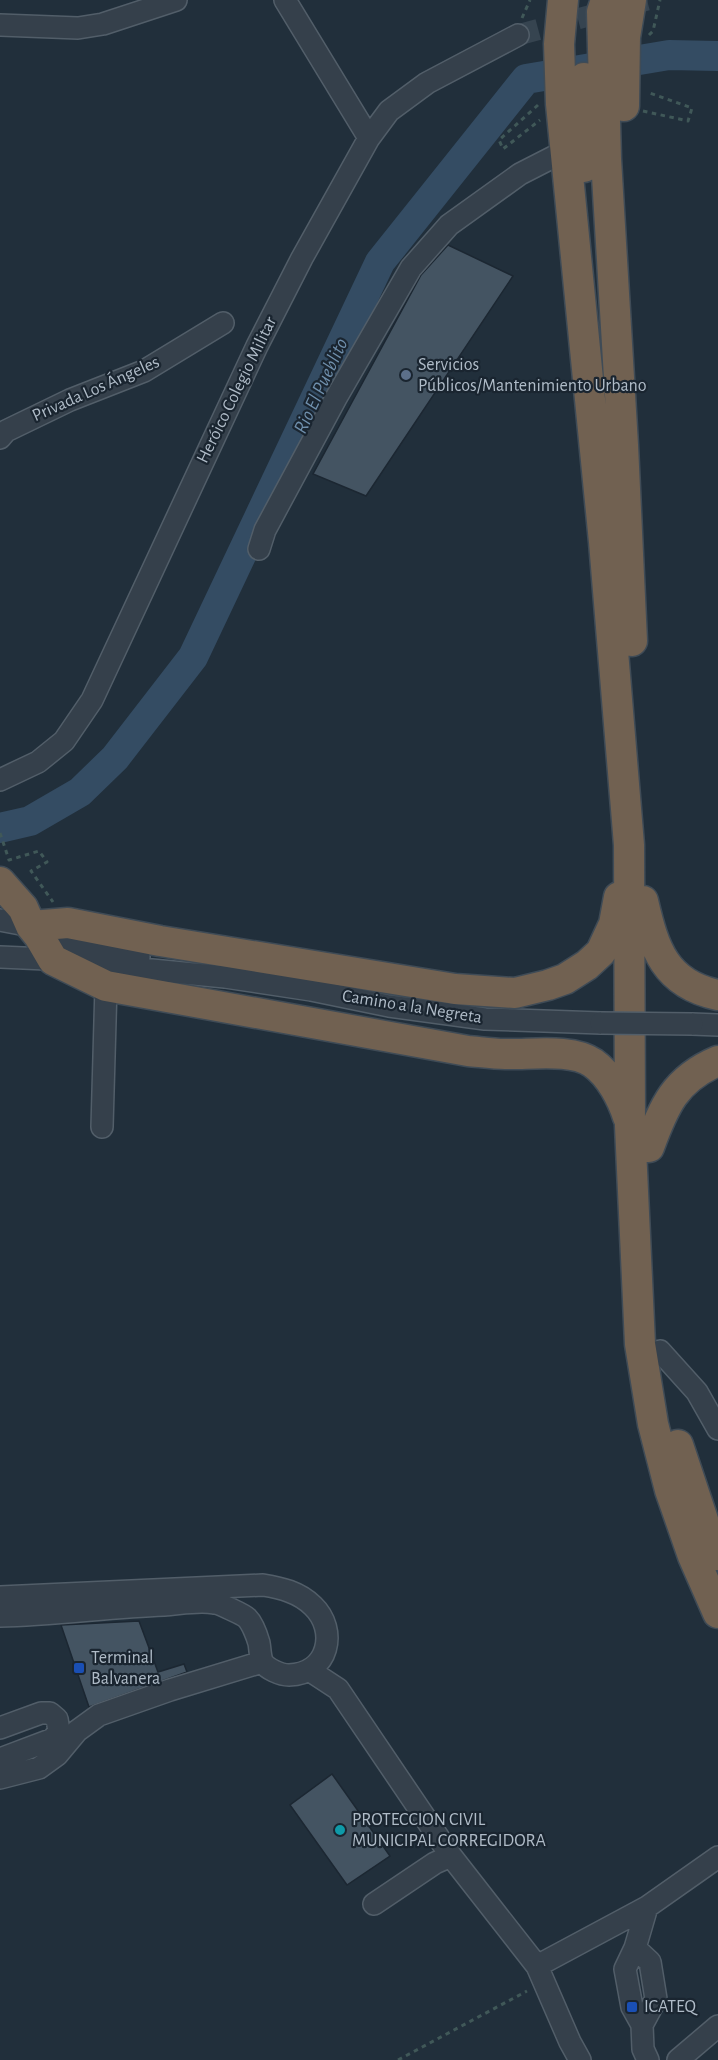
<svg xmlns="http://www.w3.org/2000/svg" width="718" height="2060" font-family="'Alegreya Sans',sans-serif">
	<rect width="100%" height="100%" fill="#212f3b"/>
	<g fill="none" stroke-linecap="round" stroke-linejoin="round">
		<path stroke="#344c63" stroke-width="30" d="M0,828L30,821L80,792L115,758L193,657L380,262L526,79L669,55L718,56"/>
	</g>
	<path fill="#445462" stroke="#1c2732" stroke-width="1.5" d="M448,245L513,276L366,496L313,474L421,275Z
		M139,1621L158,1672L184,1664L187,1672L89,1707L61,1625Z
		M332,1774L390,1856L347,1885L290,1805Z"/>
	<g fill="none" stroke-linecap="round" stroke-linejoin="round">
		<path stroke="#364450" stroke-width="21" stroke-dasharray="21 10" stroke-linecap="butt" d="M518,35L647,0"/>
		<defs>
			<path id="minor" d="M285,0L369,138
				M0,25L78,28L103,24L176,0
				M0,438L6,431L70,400L144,371L223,323
				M259,549L265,530L336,398L411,268L449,225L520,174L565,151
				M0,780L38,762L64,741L92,700L257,346L302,258L369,138L389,111L427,83L518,35
				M0,920L31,926L52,936L139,957
				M0,957L69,960L110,966L225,977L311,990L389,1006L485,1019L601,1023
				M692,1024L718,1025
				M102,1127L106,986
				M660,1351L697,1392L718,1429
				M0,1597L263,1585C281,1588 299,1592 313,1606C338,1630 329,1674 289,1675C281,1675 266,1669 262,1661C260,1656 260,1648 259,1643C257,1636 252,1623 247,1618C244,1615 219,1603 214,1603C199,1600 180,1604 164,1605C109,1607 55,1615 0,1616
				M309,1670L338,1689L451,1856L537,1966L570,2042L580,2060
				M0,1728L41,1713H50L57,1719L59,1731L53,1739L0,1759
				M0,1778L39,1768L57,1755L77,1731L99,1715L170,1690L262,1662
				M374,1904L435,1863L451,1856
				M647,1907L635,1948L625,1969L632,2007L642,2025L643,2049L648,2060
				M635,1948L650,1962L656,1999L642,2025
				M537,1966L647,1907L718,1857
				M678,2060L718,2026"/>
			<path id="highway" d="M563,0L559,44L561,104L604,542L629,845L630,1126L640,1344L653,1424L670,1490L693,1556L718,1613
				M606,0L602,12L606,159L623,445L632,641
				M584,78V167
				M624,106L625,37L631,0
				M0,882L23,908L31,926L39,936L53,960L106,986L468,1051C480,1052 493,1054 505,1054C529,1055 572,1048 593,1063C610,1075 622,1098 628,1117
				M643,901C654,949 665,984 718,995
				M31,926L68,923L160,941L455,989L515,993L548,985L565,979L587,965L601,952L614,924L619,897
				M649,1147C664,1106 675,1079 718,1061
				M678,1445L705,1526L718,1555"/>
		</defs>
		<use href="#minor" stroke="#525e69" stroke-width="24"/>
		<use href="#highway" stroke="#3f4b56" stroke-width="33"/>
		<path stroke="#405858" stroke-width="3" stroke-dasharray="4.5 4.5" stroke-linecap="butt" d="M522,18L530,0
			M649,35L653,31L660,0
			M538,105L499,140L503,149L540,120
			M643,111L688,121L692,108L647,92
			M0,833L9,860L39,851L47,862L31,871L53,902
			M398,2060L527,1991"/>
		<use href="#minor" stroke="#35404b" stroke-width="21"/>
		<use href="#highway" stroke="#716151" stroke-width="30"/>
		<defs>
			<path id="minor-bridge" d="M601,1023L692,1024"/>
		</defs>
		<use href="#minor-bridge" stroke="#525e69" stroke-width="24" stroke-linecap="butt"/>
		<use href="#minor-bridge" stroke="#35404b" stroke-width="21"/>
	</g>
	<circle fill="#5c6f8a" stroke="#1a2530" stroke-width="2" cx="406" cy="375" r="6"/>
	<g fill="#1a4fb4" stroke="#1a2530" stroke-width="2">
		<rect x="73" y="1662" width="12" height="12" rx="3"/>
		<rect x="626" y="2001" width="12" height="12" rx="3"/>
	</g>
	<circle fill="#0f9aa8" stroke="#1a2530" stroke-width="2" cx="340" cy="1830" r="6"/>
	<g text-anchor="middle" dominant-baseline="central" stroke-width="4.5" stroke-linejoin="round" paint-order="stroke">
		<g font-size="18" fill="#afbbc7" stroke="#1a2530" text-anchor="start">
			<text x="418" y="365">Servicios<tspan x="418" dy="21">Públicos/Mantenimiento Urbano</tspan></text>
			<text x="91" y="1658">Terminal<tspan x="91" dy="21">Balvanera</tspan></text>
			<text x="352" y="1820">PROTECCION CIVIL<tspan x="352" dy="21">MUNICIPAL CORREGIDORA</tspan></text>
			<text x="644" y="2007">ICATEQ</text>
		</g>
		<g font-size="18" fill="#afbbc7" stroke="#1a2530">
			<text transform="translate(96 389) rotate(-24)">Privada Los Ángeles</text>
			<text transform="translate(237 390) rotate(-64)">Heróico Colegio Militar</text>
			<text transform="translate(412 1007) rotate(9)">Camino a la Negreta</text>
		</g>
		<g font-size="20" font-style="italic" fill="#6f8fac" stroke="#1a2530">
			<text transform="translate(321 386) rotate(-65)">Rio El Pueblito</text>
		</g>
	</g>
</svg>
